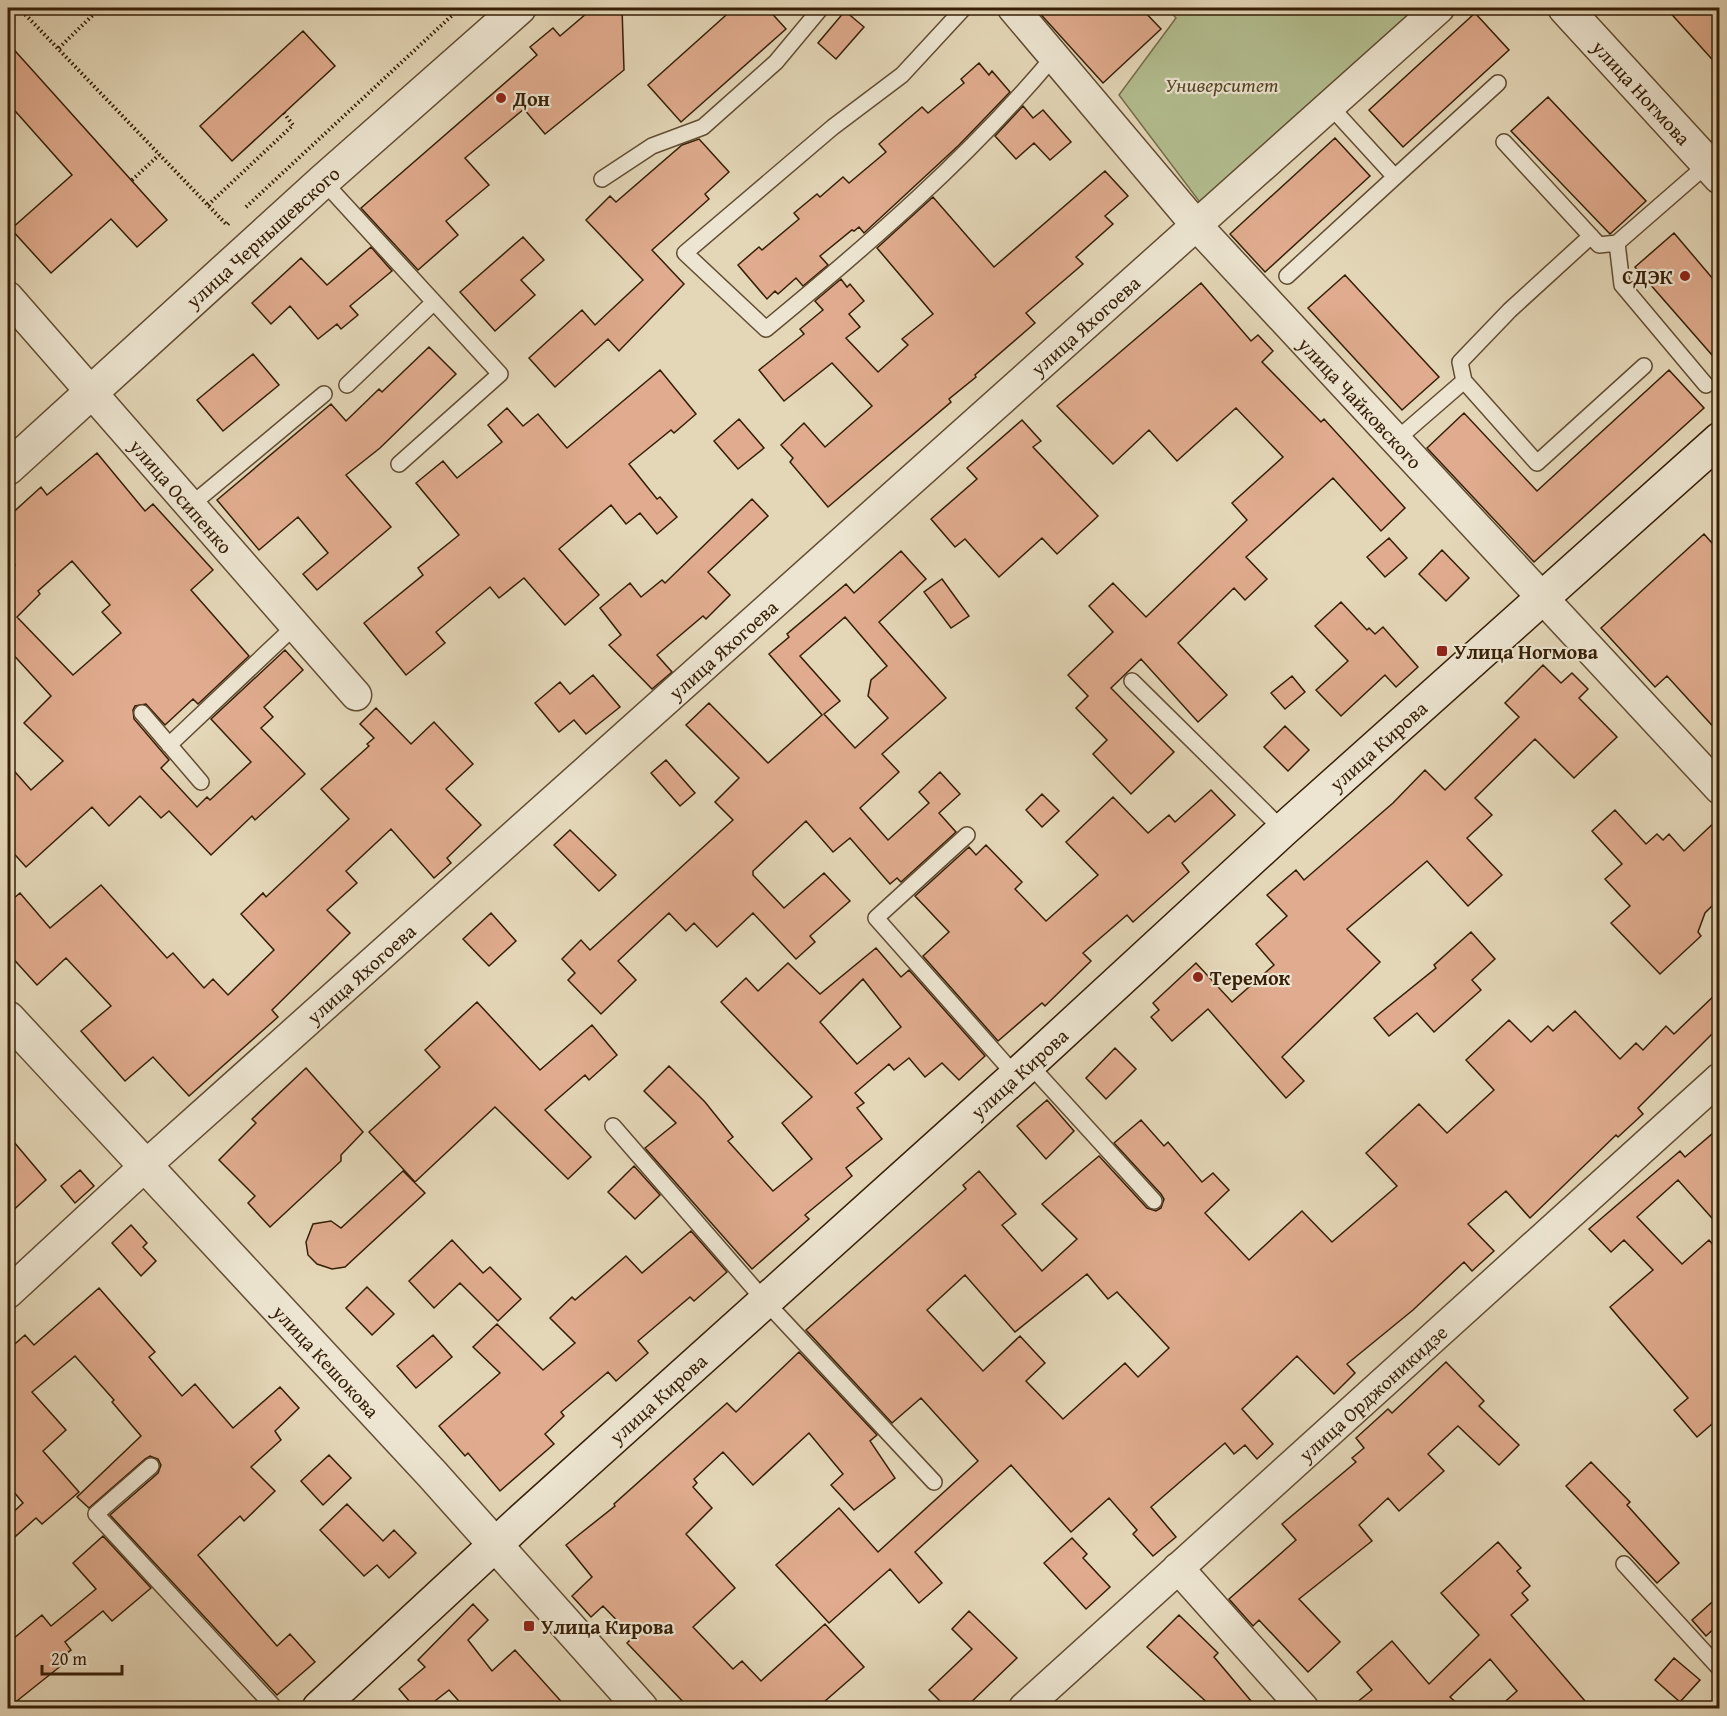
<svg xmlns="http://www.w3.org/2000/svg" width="1727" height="1716" font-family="'Gentium Book Plus',serif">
	<rect width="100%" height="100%" fill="#e4d7b8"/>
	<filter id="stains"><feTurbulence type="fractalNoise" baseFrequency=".00333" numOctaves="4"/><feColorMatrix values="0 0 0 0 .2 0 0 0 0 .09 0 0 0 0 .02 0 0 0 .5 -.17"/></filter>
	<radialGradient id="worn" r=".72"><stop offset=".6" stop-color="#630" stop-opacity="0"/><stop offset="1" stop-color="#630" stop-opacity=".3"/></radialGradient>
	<path fill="#b3be90" stroke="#746e4b" stroke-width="1.5" d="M1167,8H1421L1202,205L1119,95L1176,18Z"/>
	<path fill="#e0ab8e" stroke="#361f06" stroke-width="1.5" fill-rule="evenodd" d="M593,8H622L624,70L545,134L524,109L465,158L489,185L446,221L458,235L418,270L361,208L537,55L530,47L553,28L560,36Z
		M734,8H767L786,29L681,122L648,85Z
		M1035,8H1141L1161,29L1103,83Z
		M1666,8H1719V67Z
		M845,11L864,27L836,59L818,43Z
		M1475,13L1509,50L1403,147L1369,110Z
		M303,31L335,66L232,161L200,126Z
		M8,43L167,220L137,247L111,219L51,273L11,229L72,175L8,103Z
		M979,63L989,75L992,71L1010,92L959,145L864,233L859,227L854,231L852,230L820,256L828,265L803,286L796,278L778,294L775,291L767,299L738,265L759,247L762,250L799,219L794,213L817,194L820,197L843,177L849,183L886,152L879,144L922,107L928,113L964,83L961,79Z
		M1548,97L1646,201L1610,234L1511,131Z
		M1023,106L1033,118L1043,110L1071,142L1050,160L1034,143L1016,159L995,136Z
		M1335,138L1370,176L1265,272L1230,234Z
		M699,139L729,172L705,194L709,199L652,250L684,284L619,351L608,339L555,387L529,358L582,310L595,325L643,280L586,220L610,196L616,202L682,145Z
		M1105,171L1128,196L1105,216L1113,224L1076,257L1083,264L1026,313L1035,323L975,375L976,377L949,399L951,402L828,507L790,462L793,458L781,445L804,423L825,447L872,406L832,363L784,401L759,370L804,334L800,329L823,310L815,301L841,279L847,287L850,284L864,301L849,314L860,327L846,338L878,372L908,345L902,339L933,314L877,248L933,197L994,267Z
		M1674,233L1719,286V363L1635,267Z
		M523,237L544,260L521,280L535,295L495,331L460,292Z
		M371,247L392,271L350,306L358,315L341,329L337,324L318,339L290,306L271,324L252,303L301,258L327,285Z
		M1345,275L1439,377L1402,410L1308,308Z
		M1201,283L1251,341L1258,335L1273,351L1262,362L1321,422L1324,419L1405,508L1381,531L1333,478L1246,557L1267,579L1245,600L1234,588L1178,643L1227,695L1198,722L1141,659L1111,688L1174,752L1131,794L1093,754L1107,740L1076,708L1088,696L1068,675L1113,632L1089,606L1113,583L1146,617L1247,520L1232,503L1283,457L1236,408L1177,461L1149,430L1113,464L1057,406Z
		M429,347L456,374L380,448L346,475L391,527L317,590L303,574L328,553L298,517L259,550L217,500L331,404L346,421L379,389L382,392Z
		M253,354L279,385L223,431L197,400Z
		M660,370L696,414L674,433L671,430L629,464L657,499L660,497L677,517L657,534L640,513L626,524L611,505L559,549L599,595L565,625L524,578L499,598L490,587L436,632L445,643L406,675L364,623L423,575L418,568L459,535L416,483L443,461L457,478L502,442L488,425L507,408L523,426L538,414L567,448Z
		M1669,370L1704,408L1534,562L1427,448L1464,413L1537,491Z
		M739,419L764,448L738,469L714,441Z
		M1022,420L1041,441L1033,447L1098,516L1057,554L1042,538L999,577L965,539L955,547L931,519L977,479L967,468Z
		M97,453L145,511L153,504L213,570L191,590L249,656L198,704L193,699L165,725L146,704L135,706L133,710L134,719L169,760L161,768L197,807L207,797L210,800L251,762L211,719L285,650L303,670L264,707L273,717L261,728L305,774L255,820L252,816L211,855L169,811L161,818L140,796L109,826L92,807L26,867L8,847V764L31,790L63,761L24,723L51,696L8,649V573L15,565L8,556V517L41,487L47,495ZM72,561L110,605L102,612L121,633L73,675L17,617L40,594L38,591Z
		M752,499L768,516L708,572L730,595L706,619L703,616L657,655L672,672L652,689L609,645L621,635L600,608L630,583L641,597L662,580L665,583Z
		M1704,534L1719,551V733L1667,676L1655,687L1601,628Z
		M1389,538L1407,558L1385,577L1367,557Z
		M1442,550L1469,578L1446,601L1419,574Z
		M901,551L926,579L879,622L946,698L882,754L899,772L860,808L888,840L929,803L919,792L940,772L960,794L939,813L956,832L901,882L897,878L890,884L850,838L833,852L806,821L753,871V875L784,908L824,873L850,901L810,936L815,942L796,959L753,913L717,947L694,923L686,931L669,913L618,961L636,980L601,1014L568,980L575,973L562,959L581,940L590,950L733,820L715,802L739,778L686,725L709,703L768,763L822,715L769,654L789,637L787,634L846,584L854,593ZM845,617L887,666L871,680L868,696L888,718L855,748L824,714L840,701L800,656Z
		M942,579L969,616L951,628L924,592Z
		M1341,602L1367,630L1369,628L1375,634L1383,627L1418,667L1396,687L1385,675L1341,716L1316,690L1348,661L1315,626Z
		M1543,665L1561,683L1572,673L1588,689L1579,698L1617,737L1574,778L1535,739L1475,798L1492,815L1467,838L1502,875L1468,906L1427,861L1347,929L1380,962L1282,1057L1304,1081L1286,1098L1208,1009L1172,1041L1151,1017L1159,1010L1153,1003L1196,963L1232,1002L1274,965L1256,944L1287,916L1267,895L1296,870L1304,880L1393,803L1425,770L1445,790L1519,717L1505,703Z
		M593,675L620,707L586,734L574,720L559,732L535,703L560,682L570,694Z
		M1292,676L1305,692L1285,709L1271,693Z
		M376,708L411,744L434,722L473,764L446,789L481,825L447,858L451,863L434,878L391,829L346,871L357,883L327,910L350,933L272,1010L278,1017L189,1096L153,1057L125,1081L81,1031L111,1006L66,958L37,985L8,953V903L20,893L50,928L101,885L167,958L173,953L204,988L213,979L228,995L274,950L241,914L263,893L266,897L349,819L321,789L369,746L367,744L374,738L360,724Z
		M1285,726L1309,750L1288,771L1264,747Z
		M666,760L695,793L680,806L651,773Z
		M1211,790L1235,815L1182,863L1189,872L1133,922L1127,915L1083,953L1091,961L1045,1006L1042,1003L998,1041L923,956L949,932L915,896L969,847L976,855L986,845L1022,882L1015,889L1046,921L1098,875L1066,842L1113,797L1148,833L1169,815L1175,822Z
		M1042,794L1059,811L1042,827L1026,810Z
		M1615,810L1646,844L1657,834L1663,840L1669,834L1684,851L1719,818V899L1705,913L1698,932L1701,936L1660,974L1611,923L1630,906L1605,879L1622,864L1592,831Z
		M570,830L616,875L599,891L554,845Z
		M491,913L516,941L489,966L463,939Z
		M1471,932L1495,959L1472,980L1481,990L1434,1032L1417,1013L1389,1036L1374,1018L1436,968L1434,965Z
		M876,948L901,977L909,970L985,1056L959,1080L942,1063L925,1077L909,1058L894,1070L889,1064L855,1093L864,1103L857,1108L882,1139L846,1168L852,1176L805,1215L809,1219L752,1269L645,1148L676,1123L644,1091L669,1066L705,1102L733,1137L728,1141L773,1191L812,1159L782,1123L812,1097L721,1002L746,978L758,991L788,963L820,994ZM863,979L901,1027L857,1064L820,1022Z
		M1719,991V1027L1638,1108L1643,1114L1618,1137L1616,1135L1530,1218L1506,1191L1468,1224L1494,1251L1472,1271L1464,1262L1413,1310L1347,1364L1355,1373L1334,1394L1297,1356L1242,1409L1273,1444L1257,1459L1245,1445L1234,1454L1225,1443L1151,1507L1176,1537L1153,1556L1133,1534L1137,1530L1109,1498L1071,1532L1011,1465L915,1552L942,1583L919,1603L890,1569L829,1623L776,1565L839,1508L878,1552L978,1461L921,1398L892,1423L806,1330L966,1189L963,1185L979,1171L1016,1214L1002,1225L1042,1271L1077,1239L1042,1204L1099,1156L1147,1208L1156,1211L1161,1208L1164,1199L1161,1194L1114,1143L1141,1120L1164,1146L1168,1142L1202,1182L1213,1173L1229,1190L1205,1213L1249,1260L1302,1211L1332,1242L1397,1186L1366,1153L1419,1104L1447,1133L1494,1090L1466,1060L1509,1020L1531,1042L1548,1026L1553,1031L1575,1011L1620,1059L1636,1043L1643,1050L1666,1026L1674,1034ZM1087,1274L1108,1299L1117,1292L1169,1348L1138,1377L1125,1363L1063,1419L1026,1381L1045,1363L1020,1336L983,1371L927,1310L965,1275L1015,1332Z
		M477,1002L540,1070L592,1025L617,1055L589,1080L585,1075L545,1110L591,1157L568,1179L495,1107L415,1182L369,1132L440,1067L425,1050Z
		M1115,1048L1136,1069L1106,1099L1086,1078Z
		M306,1068L363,1132L341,1155V1161L270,1227L248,1203L255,1196L219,1160L256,1123L252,1119Z
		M1047,1100L1074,1131L1046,1159L1017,1126Z
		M1719,1128V1226L1678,1180L1637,1217L1682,1264L1709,1240L1719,1252V1418L1697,1437L1674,1410L1688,1398L1610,1307L1653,1270L1624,1240L1611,1252L1589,1229L1680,1151L1685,1157Z
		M8,1135L46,1180L8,1215Z
		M634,1166L660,1195L635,1219L608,1192Z
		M80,1170L94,1186L75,1203L61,1186Z
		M403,1171L425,1193L345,1267L332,1269L317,1264L308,1255L306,1242L313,1224L331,1221L341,1228Z
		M131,1225L147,1243L143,1247L156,1261L141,1276L112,1243Z
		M691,1231L727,1272L694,1301L690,1297L638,1341L648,1353L616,1381L608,1372L561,1412L564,1416L545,1434L554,1444L500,1491L468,1453L465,1456L439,1426L500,1373L473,1347L497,1324L543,1370L575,1343L550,1318L572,1297L575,1300L626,1256L642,1273Z
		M452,1240L483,1273L490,1267L521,1299L498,1321L460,1283L434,1308L409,1281Z
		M367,1287L394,1314L372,1335L346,1308Z
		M99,1288L155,1352L149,1357L182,1396L195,1384L233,1428L280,1387L299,1408L275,1431L281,1440L251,1467L275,1491L244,1521L240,1516L198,1555L277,1646L290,1634L315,1662L277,1695L110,1515L158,1473L161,1465L158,1459L150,1456L145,1459L89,1508L77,1497L141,1436L112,1402L114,1400L75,1356L32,1392L66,1430L43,1451L79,1492L42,1524L36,1518L8,1543V1517L23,1503L8,1485V1350L25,1335L34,1345Z
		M433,1335L452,1357L416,1388L397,1366Z
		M799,1352L877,1435L870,1441L895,1478L854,1510L831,1485L843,1474L809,1433L753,1485L723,1452L694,1479L697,1483L693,1487L712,1508L686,1534L735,1588L693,1627L733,1669L742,1661L761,1681L825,1624L864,1667L817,1708H689L627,1643L633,1637L603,1606L591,1617L572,1596L592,1577L566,1545L615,1506L614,1504L727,1403L736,1412Z
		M1446,1362L1484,1401L1479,1406L1519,1445L1499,1465L1458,1426L1428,1454L1444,1471L1399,1511L1388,1498L1359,1525L1372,1541L1299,1599L1340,1642L1308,1672L1259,1620L1253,1626L1229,1599L1296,1540L1282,1524L1356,1462L1352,1458L1364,1448L1356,1438L1388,1409L1392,1413Z
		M329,1455L351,1478L323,1505L301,1481Z
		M1591,1462L1630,1502L1627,1505L1679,1563L1657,1583L1566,1486Z
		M347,1504L383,1541L394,1530L416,1553L389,1578L377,1565L364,1576L320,1530Z
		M103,1536L151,1588L112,1621L103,1611L65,1642L71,1650L58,1660L62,1665L8,1708V1643L42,1615L51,1626L96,1589L73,1563Z
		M1072,1538L1087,1554L1083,1558L1110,1587L1086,1609L1044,1563Z
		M1498,1542L1521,1568L1517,1571L1530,1586L1522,1593L1528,1600L1511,1615L1591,1708H1498L1517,1691L1490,1659L1450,1697L1462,1708H1350L1372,1690L1357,1672L1392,1641L1429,1684L1479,1635L1441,1593Z
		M1719,1596V1624L1706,1636L1692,1620Z
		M473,1604L488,1620L468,1640L492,1671L515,1650L567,1708H465L449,1690L426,1708H415L399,1689L425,1667L418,1660Z
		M969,1611L1017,1658L965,1708H947L929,1690L972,1649L952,1629Z
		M1179,1615L1218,1653L1214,1657L1257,1708H1213L1147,1647Z
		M1674,1658L1700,1680L1680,1702L1655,1680Z"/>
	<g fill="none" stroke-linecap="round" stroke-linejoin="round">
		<defs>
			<path id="service" d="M964,8L902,75L833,127L685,253L766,329C868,245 970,157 1055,55
				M1330,106L1395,177L1498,83
				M1504,142L1599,245L1617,243L1710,162
				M602,179L652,146L703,127L776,62L821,8
				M323,181L500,374L399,464
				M1617,243L1622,285L1706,385
				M1287,276L1395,177
				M1464,381L1537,463L1644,366
				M347,385L434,302
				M1396,440L1464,381L1460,362L1510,310L1591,236
				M191,505L324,394
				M1132,681L1283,830
				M142,713L201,782
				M169,745L296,625
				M967,835L876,918L1016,1076
				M1029,1064L1154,1201
				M613,1126L765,1301L934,1482
				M151,1466L96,1514L275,1708
				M1624,1564L1720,1669"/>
			<g id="minor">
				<path id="s1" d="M1013,8L1197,226L1720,789"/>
				<path id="s2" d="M8,297L356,695"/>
				<path id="s3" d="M8,1293L144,1167L1439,8"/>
				<path d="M1178,1568L1303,1708"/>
				<path id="s4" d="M1024,1708L1720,1078"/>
			</g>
			<g id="tertiary">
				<path id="s5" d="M1565,8L1720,177"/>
				<path id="s6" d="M8,468L323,181L519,8"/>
				<path id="s7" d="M8,1018L432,1474L641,1708"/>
			</g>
			<g id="secondary">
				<path id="s8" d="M319,1708L523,1519L1029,1064L1283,830L1720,439"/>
			</g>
		</defs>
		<use href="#service" stroke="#624d32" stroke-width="18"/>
		<use href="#minor" stroke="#624d32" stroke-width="33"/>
		<use href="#tertiary" stroke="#624d32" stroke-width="36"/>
		<use href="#secondary" stroke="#361f06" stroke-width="36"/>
		<path stroke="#361f06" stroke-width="4" stroke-dasharray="1.5 3" stroke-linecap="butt" d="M19,8L227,225L229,223
			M59,48L100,8
			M132,180L159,155
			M208,205L293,125L284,113
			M246,207L460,8"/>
		<use href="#service" stroke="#ede5d1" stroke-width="15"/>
		<use href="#minor" stroke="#ede5d1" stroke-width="30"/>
		<use href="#tertiary" stroke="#ede5d1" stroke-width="33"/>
		<use href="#secondary" stroke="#ede5d1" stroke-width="33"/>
	</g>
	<g fill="#8f2418" stroke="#ede5d1" stroke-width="2">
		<circle cx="501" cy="98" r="6"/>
		<circle cx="1685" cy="276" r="6"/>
		<rect x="1436" y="645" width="12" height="12" rx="3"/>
		<circle cx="1198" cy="977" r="6"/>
		<rect x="523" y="1620" width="12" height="12" rx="3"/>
	</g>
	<g text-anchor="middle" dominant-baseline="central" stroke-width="4.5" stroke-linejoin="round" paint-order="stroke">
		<g font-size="20" font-style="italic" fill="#554728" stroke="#ede5d1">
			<text x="1222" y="84">Университет</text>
		</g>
		<g font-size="20" fill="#361f06" stroke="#ede5d1">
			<text stroke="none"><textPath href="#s5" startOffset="114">улица Ногмова</textPath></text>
			<text stroke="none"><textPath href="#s6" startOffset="344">улица Чернышевского</textPath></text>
			<text stroke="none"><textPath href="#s3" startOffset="1448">улица Яхогоева</textPath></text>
			<text stroke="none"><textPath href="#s1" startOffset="526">улица Чайковского</textPath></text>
			<text stroke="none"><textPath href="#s2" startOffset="264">улица Осипенко</textPath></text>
			<text stroke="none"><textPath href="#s3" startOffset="962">улица Яхогоева</textPath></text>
			<text stroke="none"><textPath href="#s8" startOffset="1431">улица Кирова</textPath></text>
			<text stroke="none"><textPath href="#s3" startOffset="476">улица Яхогоева</textPath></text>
			<text stroke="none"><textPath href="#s8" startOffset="945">улица Кирова</textPath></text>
			<text stroke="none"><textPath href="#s7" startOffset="468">улица Кешокова</textPath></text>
			<text stroke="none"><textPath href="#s4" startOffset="470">улица Орджоникидзе</textPath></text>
			<text stroke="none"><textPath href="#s8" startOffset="459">улица Кирова</textPath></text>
		</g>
		<g font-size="20" font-weight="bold" fill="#361f06" stroke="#ede5d1" text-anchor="start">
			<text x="513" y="98">Дон</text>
			<text x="1673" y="276" text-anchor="end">СДЭК</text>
			<text x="1454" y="651">Улица Ногмова</text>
			<text x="1210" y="977">Теремок</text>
			<text x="541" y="1626">Улица Кирова</text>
		</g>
	</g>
	<rect width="1727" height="1716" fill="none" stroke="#e4d7b8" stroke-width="30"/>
	<rect x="9" y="9" width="1709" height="1698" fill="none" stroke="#361f06" stroke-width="3"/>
	<rect x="15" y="15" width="1697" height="1686" fill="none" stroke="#361f06" stroke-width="1.5"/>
	<path d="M42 1665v9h80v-9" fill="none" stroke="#361f06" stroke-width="3"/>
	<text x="51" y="1665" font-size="18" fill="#361f06" stroke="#ede5d1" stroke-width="4.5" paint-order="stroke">20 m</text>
	<rect width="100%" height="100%" filter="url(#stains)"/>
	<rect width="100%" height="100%" fill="url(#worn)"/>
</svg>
